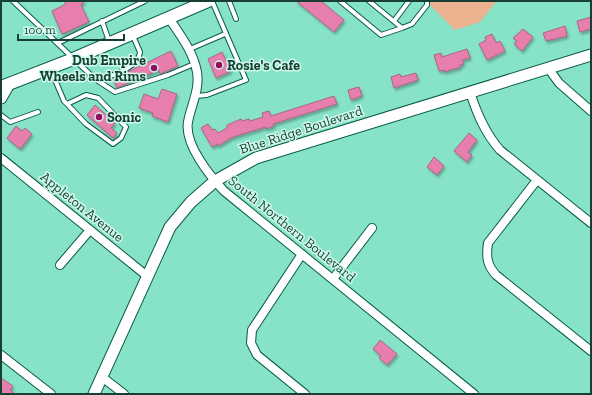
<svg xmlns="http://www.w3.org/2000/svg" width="592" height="395" font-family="'Zilla Slab',serif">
	<defs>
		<filter id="shadow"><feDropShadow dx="1.5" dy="2.5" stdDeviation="1" flood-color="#0004"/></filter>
	</defs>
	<rect width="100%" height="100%" fill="#87e3c7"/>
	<path fill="#ecb28f" d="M426,1H497L480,22L455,30Z"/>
	<path fill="#e67fae" stroke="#aa6584" filter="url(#shadow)" d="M64,1H85L81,5L89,22L62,34L52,11L66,4Z
		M296,1H321L344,20L334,32Z
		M591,17V29L580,32L577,21Z
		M565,26L567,36L546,41L543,33Z
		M523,29L533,37L522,51L514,44L517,41L513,38Z
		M492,34L496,43L500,41L505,51L487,60L479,44L486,40L485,37Z
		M467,49L470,58L462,60L464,64L460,65L461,67L444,72V70L439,71L434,55L441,53L442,57Z
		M171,51L178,66L160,74L159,70L117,88L113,79Z
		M222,52L231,71L216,78L208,59Z
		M416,73L418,80L394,88L391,77L400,74L401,77Z
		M359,87L362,96L351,100L348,90Z
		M162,89L177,94L168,122L152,116L153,113L139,108L144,94L158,99Z
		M334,96L337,104L273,124L274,126L266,129V127L246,133L231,138L218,146L217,144L212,147L201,128L208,124L212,130L215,129L218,133L227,128V125L241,119L242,121L249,119L250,121L263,117L262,113L269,111L271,116Z
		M95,105L115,123L111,128L117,133L113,138L87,115Z
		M16,126L22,131L25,128L32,134L20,149L7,138Z
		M469,133L477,140L468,152L472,155L467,162L454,151Z
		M434,157L444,166L437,175L427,167Z
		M380,340L397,354L387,365L379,358L381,356L373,349Z
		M1,378L13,386L10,390L15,394H1Z"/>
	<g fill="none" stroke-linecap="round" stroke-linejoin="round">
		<defs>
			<path id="lane" d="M13,1L95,79L115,92L168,75L194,64
				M229,1L236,19
				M340,1L381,35L402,28L369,1
				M102,21L109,41
				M394,21L409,1
				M402,28L412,24L427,5V1
				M58,43L145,1
				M190,49L225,34
				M50,68L64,101L67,104L86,124L113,144L121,138L126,127L98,98L86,95L67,104
				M98,81C110,76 139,68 140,52L133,36
				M196,96L207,95L246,80L212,1
				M1,115L10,122L38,112"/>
			<path id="street" d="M169,18C180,35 193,51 197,72C200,90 191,105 188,122C184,144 210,176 224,191L474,394
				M548,68L559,83L591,111
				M470,92C477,114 485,133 500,150L591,223
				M1,158L147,276
				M537,180L488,243C486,257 487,265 496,275L591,351
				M302,254L252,330L251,343L257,355L305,394
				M60,265L90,230
				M333,279L372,228
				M1,355L51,394
				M102,377L124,394"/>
			<path id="secondary" d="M1,98L9,84
				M94,394L170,227L191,202L215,181L256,158L591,55"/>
			<path id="primary" d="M1,87L73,59L208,1"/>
		</defs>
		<use href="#lane" stroke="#095b48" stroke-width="6"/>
		<use href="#street" stroke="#095b48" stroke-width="10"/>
		<use href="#secondary" stroke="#095b48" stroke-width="13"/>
		<use href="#primary" stroke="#095b48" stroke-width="14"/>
		<use href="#lane" stroke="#fff" stroke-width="4"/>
		<use href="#street" stroke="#fff" stroke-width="8"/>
		<use href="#secondary" stroke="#fff" stroke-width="11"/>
		<use href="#primary" stroke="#fff" stroke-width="12"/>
	</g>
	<g fill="#980c5f" stroke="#cffaeb" stroke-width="1.5">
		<circle cx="219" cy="65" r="4"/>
		<circle cx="154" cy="68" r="4"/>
		<circle cx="99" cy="117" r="4"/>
	</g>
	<g text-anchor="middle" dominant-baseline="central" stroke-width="3" stroke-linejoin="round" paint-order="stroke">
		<g font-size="14" font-weight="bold" fill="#183f34" stroke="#cffaeb" text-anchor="start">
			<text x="146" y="60" text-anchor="end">Dub Empire<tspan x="146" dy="16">Wheels and Rims</tspan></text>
			<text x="227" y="65">Rosie's Cafe</text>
			<text x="107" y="117">Sonic</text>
		</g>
		<g font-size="14" fill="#183f34" stroke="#cffaeb">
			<text transform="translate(301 130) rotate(-18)">Blue Ridge Boulevard</text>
			<text transform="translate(82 207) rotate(39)">Appleton Avenue</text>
			<text transform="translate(292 229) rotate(39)">South Northern Boulevard</text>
		</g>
	</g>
	<rect width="592" height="395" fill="none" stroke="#183f34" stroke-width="4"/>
	<path d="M18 34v6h106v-6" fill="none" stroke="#183f34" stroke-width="2"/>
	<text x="24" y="34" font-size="12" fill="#183f34" stroke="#cffaeb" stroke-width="3" paint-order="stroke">100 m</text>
</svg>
